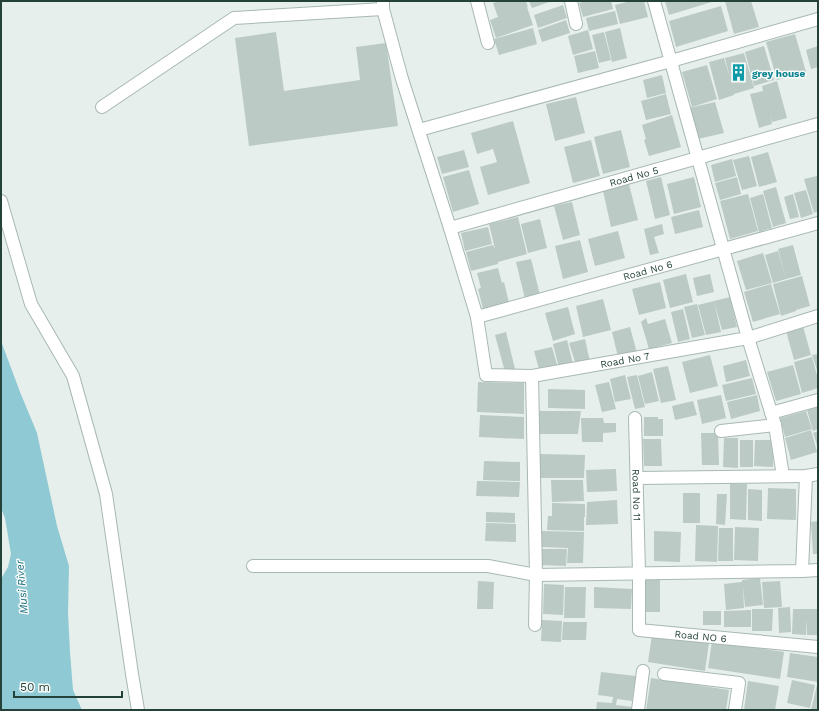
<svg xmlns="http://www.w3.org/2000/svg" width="819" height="711" font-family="'Work Sans',sans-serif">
	<rect width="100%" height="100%" fill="#e6efeb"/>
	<path fill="#8ec9d4" d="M1,341L20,392L37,433L57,526L69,566L68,613L70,652L73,690L82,710H1V579L8,567L11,554L5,518L1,508Z"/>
	<path fill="#bbcac4" d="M499,1H526L528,7H527L533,25L496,38L490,20L498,17L493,3Z
		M529,1H552L532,8Z
		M587,1H611L613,9L583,17L579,3Z
		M631,1H644L648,17L620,24L615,5Z
		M665,1H715L669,15Z
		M725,1H751L759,27L734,34Z
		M563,5L567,18L538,28L534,15Z
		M721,6L728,31L676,47L669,21Z
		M615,11L618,24L589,31L586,18Z
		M566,20L570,33L542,42L538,30Z
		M533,28L537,44L499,55L494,39Z
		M620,28L627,58L612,62L605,32Z
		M588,30L593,49L573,55L568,36Z
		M276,32L284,91L360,80L356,47L386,43L398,126L249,146L235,38Z
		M604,32L611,60L599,63L592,35Z
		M795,34L806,72L777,80L766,42Z
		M764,46L774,80L754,86L745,52Z
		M818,46V67L811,69L806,50Z
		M595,51L599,68L578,73L574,56Z
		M744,53L754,88L734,94V95L719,100L709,62L724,58L730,78L725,58Z
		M707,65L717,99L692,107L682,72Z
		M662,75L666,93L647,98L643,80Z
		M777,81L787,118L772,122L770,115L772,124L759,128L750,94L763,91L762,86Z
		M666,94L671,114L646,120L641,101Z
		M576,97L585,133L555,141L546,104Z
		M715,102L724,133L698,139L689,108Z
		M672,115L681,147L649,156L644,140L646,139L642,125Z
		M513,121L530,183L488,195L480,167L497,162L493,149L477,154L471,133Z
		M621,130L630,167L603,174L594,137Z
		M591,140L600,176L573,183L564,147Z
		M464,150L469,167L442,174L437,157Z
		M768,152L777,182L759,187L751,157Z
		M749,156L757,186L742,190L733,160Z
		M732,159L736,176L715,182L711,165Z
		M469,170L479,204L453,212L443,177Z
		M817,176L818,181V211L814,213L804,179Z
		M661,177L670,215L655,219L646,181Z
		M694,177L701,207L674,214L667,184Z
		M737,177L741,194L720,200L715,183Z
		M629,184L638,220L611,227L603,191Z
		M776,187L786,223L773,227L763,191Z
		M806,190L813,214L801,218L794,193Z
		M748,194L758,231L730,239L720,201Z
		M763,194L772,228L759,232L750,198Z
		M793,194L799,217L790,219L784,197Z
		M572,202L580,235L563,240L554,206Z
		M699,210L703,227L675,234L671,217Z
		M518,217L527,254L498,262V264L471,271L466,252L493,245L495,249L489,224Z
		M540,219L547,248L528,253L521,224Z
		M662,224L664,234L654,237L659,253L650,255L644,229Z
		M488,227L492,244L465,251L461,233Z
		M618,231L625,258L595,266L588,239Z
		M580,240L588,272L563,279L555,246Z
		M793,245L801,275L786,279L778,249Z
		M778,251L786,279L773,283L765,255Z
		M763,253L772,283L746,290L737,261Z
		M531,259L540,295L525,299L516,262Z
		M498,268L502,283L504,282L509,303L483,309L478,289L481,288L477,273Z
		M686,274L693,302L670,308L663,280Z
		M710,274L714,292L697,296L693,278Z
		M802,276L810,306L796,310V311L781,316L773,284Z
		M660,282L666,308L639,315L632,289Z
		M771,284L780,314L753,322L744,292Z
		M730,297L737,327L722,330L714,301Z
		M603,299L611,330L583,337L576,306Z
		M714,301L721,332L706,335L698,305Z
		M697,304L705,335L692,338L684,307Z
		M568,307L575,334L553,341L545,313Z
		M683,309L690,339L678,342L671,312Z
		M646,318L648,324L665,319L672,343L649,349L641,322Z
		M803,326L811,355L794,360L786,331Z
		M630,327L637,353L618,357L612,332Z
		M506,332L515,369L505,372L495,335Z
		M585,339L590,362L576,365L569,343Z
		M567,340L573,364L559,368L553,344Z
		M552,347L558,368L552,369V366L539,369L534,351Z
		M818,354V373L812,355Z
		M710,355L718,386L690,393L682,362Z
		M812,357L818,379V388L802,393L794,362Z
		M746,360L750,376L726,382L723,366Z
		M793,365L801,394L776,401L767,372Z
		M668,366L676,400L661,403L653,369Z
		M652,372L659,401L645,404L638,376Z
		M625,375L631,399L615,402L610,379Z
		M637,375L645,407L635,409L627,377Z
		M752,378L756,394L726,401L722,385Z
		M478,382L524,383V414L477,412Z
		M609,382L616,409L602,412L595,385Z
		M548,389L585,390V409L548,408Z
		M721,395L726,418L702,424L697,400Z
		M757,395L760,411L731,419L727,402Z
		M693,401L697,415L675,420L672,406Z
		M818,407V429L813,431L807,410Z
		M539,411H581L578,434H539Z
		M806,411L812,429L785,437L780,418Z
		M480,415L524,417V439L479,437Z
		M644,417H658V419H663V436H644Z
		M581,418H603L604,423H616V432L603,433V442H582Z
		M811,430L817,452L791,460L785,438Z
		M818,431V448L813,433Z
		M701,433H718L719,465H702Z
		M724,438H738V468L723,467Z
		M643,439H661L662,466H644Z
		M740,440H753V467H740Z
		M755,440H774L773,467L754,466Z
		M540,454L585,455L584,478H540Z
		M484,461L520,462V481L483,480Z
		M616,469L617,491L587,492L586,470Z
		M551,480H583L584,501L552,502Z
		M477,481L520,482L519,497L476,496Z
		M730,484H747L746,520L730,519Z
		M768,488L796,489V520L767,519Z
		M748,489L762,490V521L748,520Z
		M683,493H700V523H683Z
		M717,494H727L725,525L716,524Z
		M617,500L618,524L586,525L587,502Z
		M552,503L585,504V517L570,516L584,517V531L547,530L548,516H552Z
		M486,512L515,513V523L486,522Z
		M818,521V554H813L811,522Z
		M486,523L516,524V542L485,541Z
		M696,525L718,526L717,562L695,561Z
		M735,527L759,528L758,561L734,560Z
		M719,528H733V561H718Z
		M542,531L584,532L583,563H567L568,548L541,547Z
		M654,531L681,532L680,562L654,561Z
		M541,549H567L566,566L540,565Z
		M760,578L763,605L745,607L743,586L744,608L726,610L724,584L742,582V580Z
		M646,579L660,580V612H645Z
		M478,581L494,582L493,609H477Z
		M780,581L782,607L764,608L762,582Z
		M544,584L564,585L563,615L543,614Z
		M565,587H586L585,618H564Z
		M594,587L632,589L631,609L594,608Z
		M790,607L791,632L779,633L778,608Z
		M752,609H773L772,631H752Z
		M793,609H818V635H807V619L806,635L792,634Z
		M751,610V627H724V611Z
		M703,611H721V625H703Z
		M542,620L562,621L561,642L541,641Z
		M563,622H587L586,640H562Z
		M652,635L709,643L705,671L648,662Z
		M712,641L784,652L780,679L708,668Z
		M790,653L818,657V682L787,677Z
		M601,672L636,676L632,701L617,699L616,705L632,707L631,710H596L597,702L612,703L613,697L598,695Z
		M651,678L729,690L726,710H646Z
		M792,680L815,685L810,708L787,703Z
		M748,681L779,686L775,710H744Z
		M817,685H818V710H811Z"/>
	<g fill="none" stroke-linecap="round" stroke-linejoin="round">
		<defs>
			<g id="street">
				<path id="s1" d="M383,1V9L402,79L450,228L477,317L486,375L532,376L748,338L818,316"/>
				<path d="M477,1L488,43"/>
				<path d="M571,1L576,24"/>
				<path d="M654,1L748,338L775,425L783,476"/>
				<path d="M102,107L234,18L383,9"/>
				<path d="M419,130L671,61L818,19"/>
				<path d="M1,201L31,304L73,376L106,494L132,674L138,710"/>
				<path id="s2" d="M450,228L818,124"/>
				<path id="s3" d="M477,317L818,223"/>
				<path d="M532,376L536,575L535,625"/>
				<path d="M771,413L818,400"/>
				<path id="s4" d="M635,418L639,573V630L818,647"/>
				<path d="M721,431L775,425"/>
				<path d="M637,478L806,476L818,474"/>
				<path d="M253,566H488L536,575L802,571L818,570"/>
				<path d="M802,571L806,476"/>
				<path d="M664,674L739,683L735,710"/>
				<path d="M638,710L643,671"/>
			</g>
		</defs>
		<use href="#street" stroke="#a8b8b2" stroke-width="14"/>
		<use href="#street" stroke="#fff" stroke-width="12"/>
	</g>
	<defs>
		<symbol id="building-bare" viewBox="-9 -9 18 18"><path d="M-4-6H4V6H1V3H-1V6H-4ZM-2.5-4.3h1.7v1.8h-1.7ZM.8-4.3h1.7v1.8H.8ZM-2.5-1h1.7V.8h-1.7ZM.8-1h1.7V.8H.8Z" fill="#0f9aa8" stroke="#f7fbf9" stroke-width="2.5" paint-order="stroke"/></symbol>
	</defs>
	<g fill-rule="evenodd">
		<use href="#building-bare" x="726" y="60" width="25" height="25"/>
	</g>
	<g text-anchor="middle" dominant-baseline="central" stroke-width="3" stroke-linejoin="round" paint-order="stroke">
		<g font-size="10" font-weight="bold" fill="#0d838f" stroke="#f7fbf9" text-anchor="start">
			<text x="752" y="73">grey house</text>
		</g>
		<g font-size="10" fill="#24423a" stroke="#f7fbf9">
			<text stroke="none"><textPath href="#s2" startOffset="191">Road No 5</textPath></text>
			<text stroke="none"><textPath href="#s3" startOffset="177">Road No 6</textPath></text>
			<text stroke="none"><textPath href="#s1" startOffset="529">Road No 7</textPath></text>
			<text stroke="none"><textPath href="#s4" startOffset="77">Road No 11</textPath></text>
			<text stroke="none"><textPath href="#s4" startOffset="274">Road NO 6</textPath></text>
		</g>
		<g font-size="11" font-style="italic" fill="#1c6f80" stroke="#f7fbf9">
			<text transform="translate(22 587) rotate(-95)">Musi River</text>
		</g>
	</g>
	<rect width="819" height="711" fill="none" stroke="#24423a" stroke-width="4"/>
	<path d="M14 691v6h108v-6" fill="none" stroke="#24423a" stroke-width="2"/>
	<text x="20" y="691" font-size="12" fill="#24423a" stroke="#f7fbf9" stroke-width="3" paint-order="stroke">50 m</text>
</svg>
